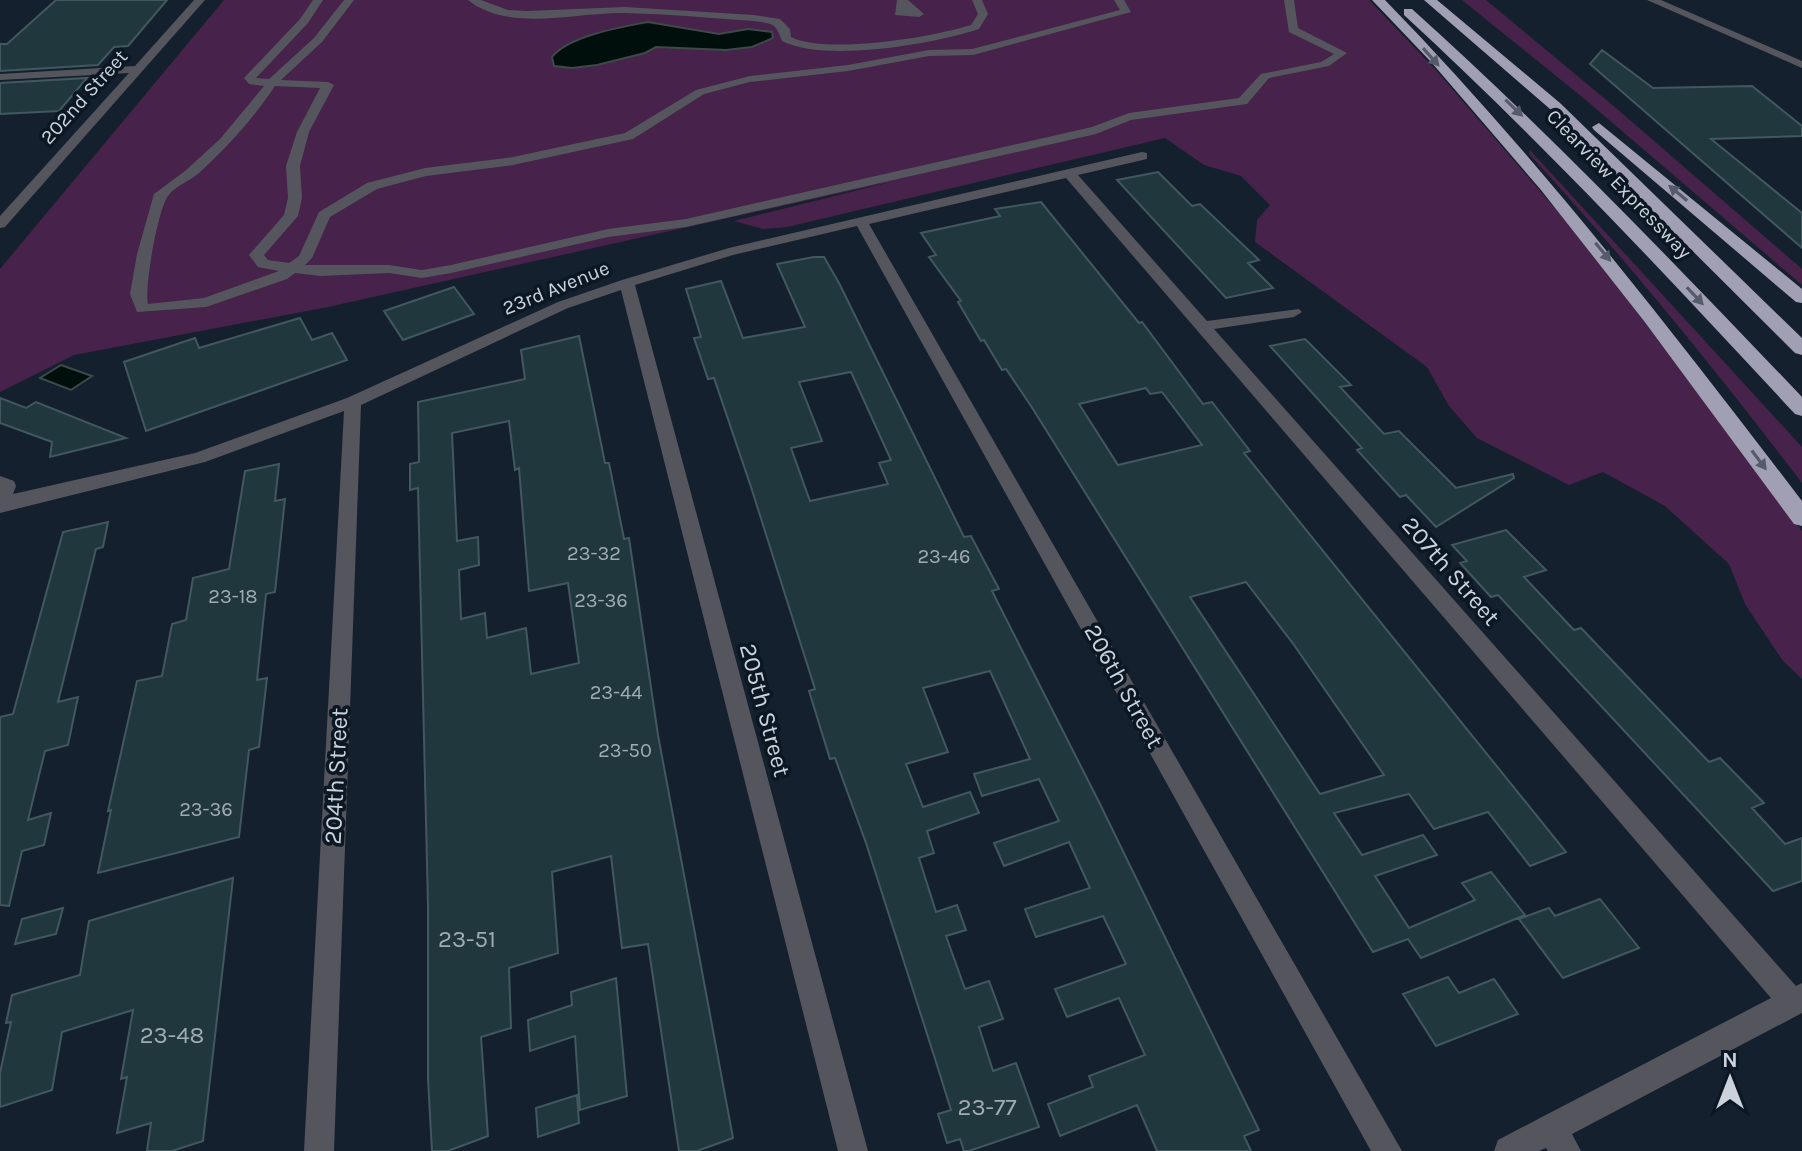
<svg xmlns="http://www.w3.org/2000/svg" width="1802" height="1151" font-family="Karla,sans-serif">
	<rect width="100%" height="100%" fill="#15202e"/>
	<path fill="#47224b" d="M224,0H1369L1435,69L1585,243L1802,531V679L1783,661L1745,604L1729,564L1665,506L1603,472L1569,485L1477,438L1449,406L1427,367L1255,242L1257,220L1270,205L1241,176L1204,165L1165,138L787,227L763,229L734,221L895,181L328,307L74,355L0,392V269Z
		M1462,0H1486L1616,108L1802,269V285L1587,101Z
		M1530,150L1802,447V483C1715,369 1626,259 1529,154Z"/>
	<path fill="#000f0c" stroke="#3d4a4a" stroke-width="2" d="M648,22L719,34L748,29L772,32L773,38L752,47L726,50L656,47L645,53L597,65L572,68L554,66L552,57C568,36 621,27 648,22Z
		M61,365L92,376L71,390L40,378Z"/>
	<path fill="#21373e" stroke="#41585f" stroke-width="2" fill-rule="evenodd" d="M56,0H167L128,46L114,47L98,65L0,71V44H7Z
		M1602,50L1653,88L1752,86L1802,126V136L1711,139L1802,213V248L1590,64Z
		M87,78L59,111L0,114V83Z
		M1158,172L1192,206L1200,204L1259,260L1248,263L1273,288L1226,298L1117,180Z
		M1041,202L1139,323L1142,322L1203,404L1212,402L1250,451L1244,453L1566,852L1530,866L1488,812L1434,829L1409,794L1334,813L1362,855L1423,835L1437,855L1375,876L1409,928L1475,900L1462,883L1491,872L1525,915L1421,958L1408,939L1373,952L1031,406L1006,369L1002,370L984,340L981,341L958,302L961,301L929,257L936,255L921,233L1000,216L995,209ZM1146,388L1150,394L1162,392L1202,445L1118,465L1079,404ZM1246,582L1294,645L1384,775L1320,794L1190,597Z
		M814,257H824L839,283L964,537L971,536L999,589L992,591L997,601L1099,802L1259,1130L1244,1136L1251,1151H1157L1137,1105L1060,1136L1048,1104L1093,1087L1089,1076L1145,1055L1119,998L1067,1017L1055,989L1126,964L1103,916L1036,937L1025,909L1090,888L1069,842L1004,866L994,843L1059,821L1039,779L982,796L974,774L1030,759L990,671L923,688L948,752L906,764L923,807L970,792L979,813L927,831L934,853L919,858L936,912L957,905L966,930L946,936L965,989L989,981L1003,1019L979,1027L993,1071L1016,1063L1039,1127L969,1151H964L960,1139L947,1143L938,1114L951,1110L936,1062L866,843L835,758L830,759L809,691L815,689L751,487L714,378L708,379L694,338L701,337L686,289L721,281L743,338L805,327L777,264ZM851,372L891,460L879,463L888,484L810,501L791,448L822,441L799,382Z
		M454,287L474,314L403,340L384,311Z
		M300,318L312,340L332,333L347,360L146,431L124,362L195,338L199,348Z
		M579,336L605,463H609L624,539L629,538L658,735L733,1138L697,1151H679L648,944L622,948L611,856L552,872L558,953L509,968L511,1028L481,1037L488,1136L448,1151H432L428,1079V905L418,488L410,490V464L419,462L418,402L525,379L521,350ZM509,421L515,470L519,468L529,591L568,583L579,663L531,674L526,628L487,638L485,613L461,619L459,570L479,565L478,537L457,541L452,433Z
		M1305,339L1351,385L1340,387L1384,434L1399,431L1456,488L1513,474L1514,478L1436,527L1406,495L1400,497L1357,450L1362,448L1270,346Z
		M0,398L26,408L36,402L126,438L50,457L52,442L0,423Z
		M279,464L275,501L285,499L275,592L266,594L257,680L267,678L259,747L249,750L239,837L98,873L111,810L108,811L137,681L162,676L172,624L186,620L193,578L229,569L245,471Z
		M108,522L103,547L96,549L58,702L78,697L68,745L45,751L28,820L51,813L44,845L22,851L9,906L0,905V717L13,714L63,532Z
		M1506,530L1546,570L1524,577L1574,630L1581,628L1709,762L1720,758L1764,803L1752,808L1785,844L1802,838V881L1773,891L1498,595L1491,597L1460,563L1467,561L1452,545Z
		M233,878L203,1141L172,1151H147L151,1123L117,1133L127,1077L121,1079L133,1010L62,1032L52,1090L0,1107V1073L11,1022L6,1023L12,995L80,975L89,921Z
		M1600,899L1639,948L1563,978L1519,919L1549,908L1555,916Z
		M63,908L56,934L15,944L22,919Z
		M1448,977L1459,993L1494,979L1518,1014L1436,1046L1403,994Z
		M616,978L627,1096L580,1110L575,1036L530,1051L528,1020L572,1005L571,992Z
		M577,1095L579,1123L538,1137L536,1108Z"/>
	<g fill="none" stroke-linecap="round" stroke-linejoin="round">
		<path fill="#55555d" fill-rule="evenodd" d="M194,0H205L5,227L0,228V216L129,73L0,80V74L135,66Z
			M313,0H323L308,23L256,78L269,79L314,38L344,0H354L322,42L281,80L328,82L334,85L309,132L300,166L302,198L298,216L264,255L268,260L289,263L299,256L319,212L367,183L425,168L513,157L625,133L696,90L750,76L848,65L929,50L972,49L1120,10L1114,0H1124L1131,12L973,55L929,56L848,71L750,82L704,94L633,139L513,165L426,176L377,189L330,217L312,258L305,265H389L422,270L451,265L608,229L686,219L1092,127L1129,113L1239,98L1261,74L1321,62L1334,54L1289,32L1284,0H1294L1298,28L1347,53L1329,66L1269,78L1247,104L1131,120L1096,134L686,227L608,237L451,273L422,278L389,273L320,276L295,273L287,279L206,307L137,312L130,294L137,254L154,194L185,171L220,139L264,86L249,84L244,78L300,19ZM275,86L320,88L297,132L286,166L288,198L284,215L249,255L258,267L279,271L204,298L148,304C144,288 158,209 168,196C174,187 189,181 198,174C227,147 253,119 275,86Z
			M468,0H481L508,10L527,11L625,7L754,15L780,19L790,29L791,37C827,55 933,37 971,25L978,14L972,0H982L988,14L979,29C933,44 825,63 782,41C775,22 774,24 754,21C711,18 668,14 625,13C576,12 509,33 468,0Z
			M897,0H908L924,14L919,17L895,15Z
			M1647,0H1661L1802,61V68Z
			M1142,152L1147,153V159L1078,175L1207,321L1299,309L1302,312L1294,317L1214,329L1796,986L1802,983V1013L1572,1134L1581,1151H1548L1546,1148L1539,1151H1494L1498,1140L1540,1118L1771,998L1066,178L869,224L1402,1151H1371L857,226L733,255L635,285L868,1151H838L621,290L568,308L361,405L334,1151H304L344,411L205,462L0,513V476L14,481L16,486L13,494L195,453L347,398L558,302L622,280L729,248Z"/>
		<path fill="#a19fb4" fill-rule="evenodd" d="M1372,0H1385C1537,156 1670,328 1802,501V526L1794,524L1644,321L1541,190L1432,63Z
			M1424,0H1437L1560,103L1802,338V355L1795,353L1550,109Z
			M1404,9H1412C1549,132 1675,264 1802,397V416L1795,414C1668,277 1541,141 1404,15Z
			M1599,123L1802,289V303L1796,302L1594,130L1592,127Z"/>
	</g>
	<defs><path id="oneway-solid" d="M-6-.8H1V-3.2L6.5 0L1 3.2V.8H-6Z" transform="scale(2)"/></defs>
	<g fill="#565b6c">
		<use href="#oneway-solid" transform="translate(1431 57) rotate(48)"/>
		<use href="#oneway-solid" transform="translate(1514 108) rotate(44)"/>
		<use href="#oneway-solid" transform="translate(1678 193) rotate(-140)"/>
		<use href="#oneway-solid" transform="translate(1603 252) rotate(50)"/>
		<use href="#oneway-solid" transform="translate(1695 296) rotate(47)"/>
		<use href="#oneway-solid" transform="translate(1759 460) rotate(53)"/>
	</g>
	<g text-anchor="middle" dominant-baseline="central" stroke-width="7" stroke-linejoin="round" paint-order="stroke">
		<g font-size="20" fill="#cbd2dc" stroke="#0c1724">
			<text transform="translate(84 97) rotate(-48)">202nd Street</text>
			<text transform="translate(1619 184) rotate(46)">Clearview Expressway</text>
			<text transform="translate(556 288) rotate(-22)">23rd Avenue</text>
		</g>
		<g font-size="20" fill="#a0abb4">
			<text x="594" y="553">23-32</text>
			<text x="944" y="556">23-46</text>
			<text x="233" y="596">23-18</text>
			<text x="601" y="600">23-36</text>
			<text x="616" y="692">23-44</text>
			<text x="625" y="750">23-50</text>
			<text x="206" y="809">23-36</text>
		</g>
		<g font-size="24" fill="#cbd2dc" stroke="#0c1724">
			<text transform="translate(1451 571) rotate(49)">207th Street</text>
			<text transform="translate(1124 686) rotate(61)">206th Street</text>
			<text transform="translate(765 710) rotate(75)">205th Street</text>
			<text transform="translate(336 776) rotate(-87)">204th Street</text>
		</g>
		<g font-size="24" fill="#a0abb4">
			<text x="467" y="939">23-51</text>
			<text x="172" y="1035">23-48</text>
			<text x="987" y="1107">23-77</text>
		</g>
	</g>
	<g transform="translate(1730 1079)" stroke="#0c1724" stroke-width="6" paint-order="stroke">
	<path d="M0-6L14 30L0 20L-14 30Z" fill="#cbd2dc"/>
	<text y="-12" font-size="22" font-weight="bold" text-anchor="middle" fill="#cbd2dc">N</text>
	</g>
</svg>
